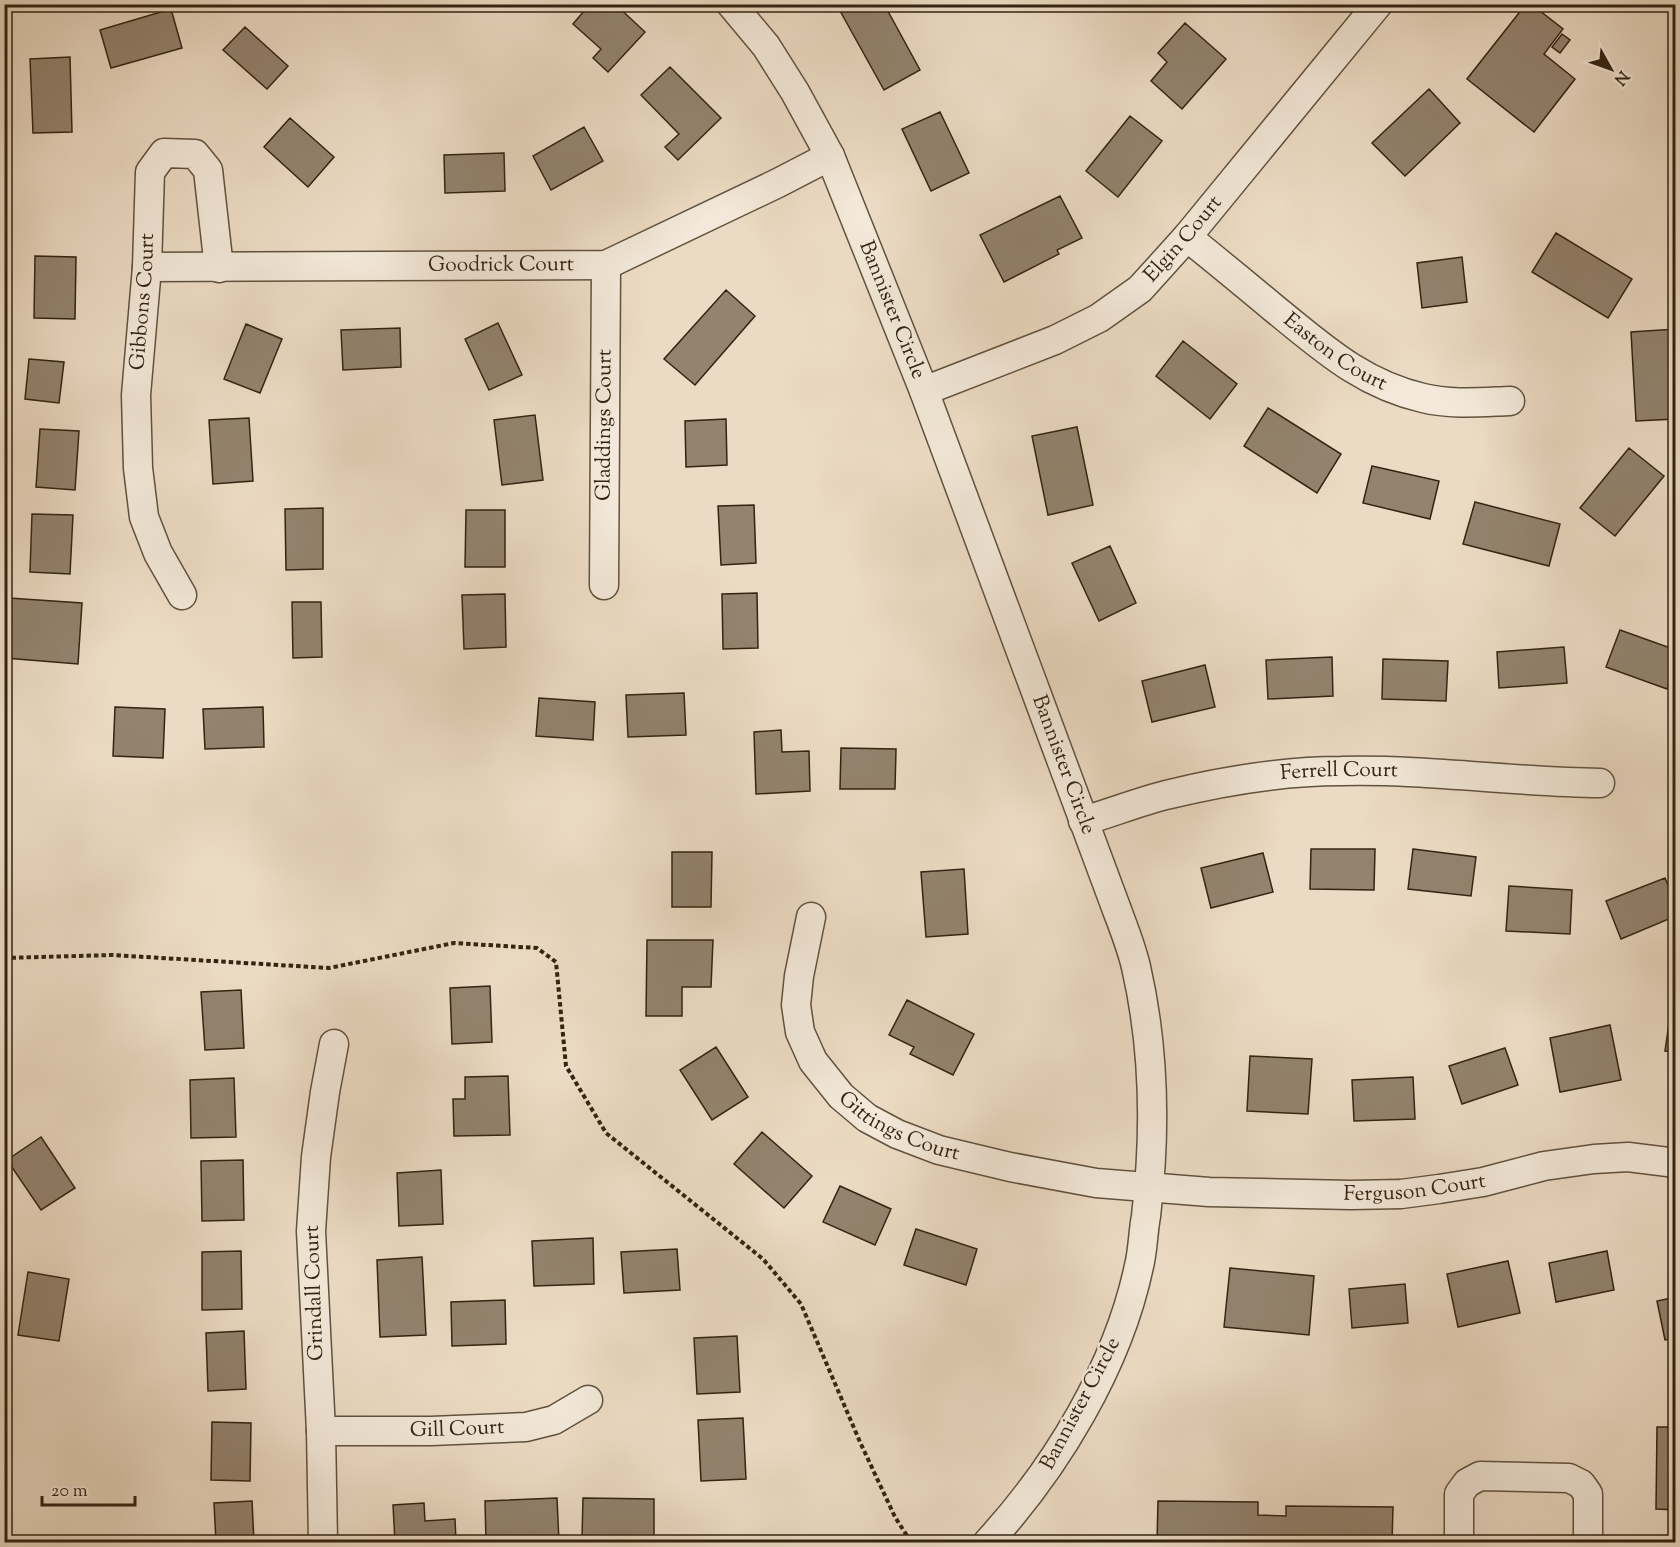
<svg xmlns="http://www.w3.org/2000/svg" width="1680" height="1547" font-family="'Sorts Mill Goudy',serif">
	<rect width="100%" height="100%" fill="#ecdbc4"/>
	<filter id="stains"><feTurbulence type="fractalNoise" baseFrequency=".00333" numOctaves="4"/><feColorMatrix values="0 0 0 0 .2 0 0 0 0 .09 0 0 0 0 .02 0 0 0 .5 -.17"/></filter>
	<radialGradient id="worn" r=".72"><stop offset=".6" stop-color="#630" stop-opacity="0"/><stop offset="1" stop-color="#630" stop-opacity=".3"/></radialGradient>
	<path fill="#93836f" stroke="#332412" stroke-width="1.5" d="M590,4H615L645,32L608,72L593,58L601,49L573,24Z
		M847,4H884L920,70L884,90L839,9Z
		M1526,4H1531L1563,29L1544,54L1575,79L1534,132L1467,79Z
		M171,9L182,48L111,68L100,30Z
		M1185,23L1226,59L1182,109L1151,81L1167,62L1158,53Z
		M245,27L288,66L267,89L223,50Z
		M1562,34L1570,40L1560,53L1552,47Z
		M70,57L72,132L33,133L30,59Z
		M670,67L721,118L678,160L665,147L679,134L641,95Z
		M1429,89L1460,123L1405,176L1372,143Z
		M940,112L969,173L931,191L902,129Z
		M1130,116L1162,141L1118,197L1086,171Z
		M290,118L334,157L308,187L264,147Z
		M584,127L603,161L551,190L533,156Z
		M504,153L505,191L445,193L444,155Z
		M1060,196L1082,238L1057,250L1059,254L1004,282L980,235Z
		M1556,233L1632,279L1608,318L1532,272Z
		M35,256L76,257L75,319L34,318Z
		M1462,257L1467,302L1422,308L1417,263Z
		M726,290L755,316L695,385L664,359Z
		M498,323L522,375L489,390L465,339Z
		M246,324L282,339L260,393L224,379Z
		M400,328L401,367L343,370L341,330Z
		M1676,329V419L1636,421L1631,332Z
		M1183,341L1237,384L1210,419L1156,376Z
		M29,359L64,362L59,403L25,399Z
		M1268,408L1341,454L1317,493L1244,446Z
		M535,415L543,480L502,485L494,420Z
		M249,418L253,481L213,484L209,420Z
		M726,419L727,465L686,467L685,421Z
		M1077,427L1093,505L1048,515L1032,436Z
		M40,429L79,431L75,490L36,487Z
		M1629,448L1664,476L1615,536L1580,508Z
		M1372,466L1439,481L1430,519L1363,503Z
		M1475,502L1560,524L1549,566L1463,544Z
		M754,505L756,563L721,565L718,506Z
		M323,508V569L286,570L285,509Z
		M466,510H505V567H465Z
		M32,514L73,515L70,574L30,572Z
		M1110,546L1136,603L1099,621L1072,563Z
		M757,593L758,648L723,649L722,594Z
		M505,594L506,647L464,649L462,595Z
		M9,598L82,603L78,664L5,658Z
		M292,602H321L322,657L293,658Z
		M1620,630L1676,650V664L1667,689L1606,667Z
		M1564,647L1567,683L1499,688L1497,652Z
		M1332,657L1333,696L1268,699L1266,660Z
		M1383,659L1448,661L1446,701L1382,699Z
		M1205,665L1215,707L1152,722L1142,681Z
		M684,693L686,735L628,737L626,695Z
		M539,698L595,702L593,740L536,736Z
		M115,707L165,709L163,758L113,756Z
		M263,707L264,747L205,749L203,709Z
		M781,730L782,752L809,751L810,791L756,794L754,732Z
		M841,748L896,749L895,789H840Z
		M1311,849H1375L1374,890L1310,889Z
		M1413,849L1476,857L1471,896L1408,889Z
		M672,852H712L711,907H672Z
		M1263,853L1273,892L1211,908L1201,868Z
		M964,869L968,934L926,937L921,872Z
		M1665,878L1676,904V916L1621,939L1606,901Z
		M1509,886L1572,890L1570,934L1506,931Z
		M647,940H713L711,987H682V1016H646Z
		M490,986L492,1042L452,1044L450,988Z
		M241,990L244,1048L205,1050L201,992Z
		M907,1000L974,1034L953,1075L910,1054L914,1047L889,1035Z
		M1671,1009L1676,1010V1052L1665,1051Z
		M1610,1025L1621,1080L1560,1092L1550,1038Z
		M716,1047L748,1097L712,1120L680,1070Z
		M1505,1048L1518,1085L1462,1104L1449,1066Z
		M1250,1056L1312,1059L1308,1114L1247,1111Z
		M508,1076L510,1135L454,1136L453,1099H465V1077Z
		M1413,1077L1415,1119L1354,1121L1352,1080Z
		M234,1078L236,1137L191,1138L190,1080Z
		M762,1132L812,1176L784,1208L734,1164Z
		M41,1137L75,1188L41,1210L7,1160Z
		M243,1160L244,1220L202,1221L201,1161Z
		M441,1170L443,1224L399,1226L397,1173Z
		M840,1186L891,1209L875,1245L823,1222Z
		M916,1229L977,1249L966,1285L904,1265Z
		M593,1238L594,1284L534,1286L532,1241Z
		M677,1249L680,1290L624,1293L621,1252Z
		M241,1251L242,1309L202,1310V1252Z
		M1607,1251L1614,1290L1556,1302L1549,1263Z
		M422,1257L426,1335L380,1337L377,1260Z
		M1508,1261L1520,1313L1458,1327L1447,1274Z
		M1230,1268L1314,1276L1309,1335L1224,1327Z
		M28,1272L69,1279L59,1341L18,1335Z
		M1405,1284L1408,1323L1352,1328L1349,1289Z
		M1676,1297V1338L1665,1340L1657,1301Z
		M505,1300L506,1344L452,1346L451,1302Z
		M244,1331L246,1389L208,1391L206,1333Z
		M737,1336L740,1392L697,1394L694,1338Z
		M743,1418L746,1479L701,1481L698,1420Z
		M212,1422L251,1423L250,1481L211,1480Z
		M1657,1427H1676V1510L1656,1509Z
		M557,1498L559,1542H486L485,1501Z
		M583,1498L654,1499V1539L582,1538Z
		M252,1501L254,1542H216L214,1503Z
		M1158,1501L1258,1502V1515L1286,1516V1506L1393,1507L1392,1542H1157Z
		M424,1503L425,1521L455,1519L456,1542H395L393,1505Z"/>
	<g fill="none" stroke-linecap="round" stroke-linejoin="round">
		<defs>
			<g id="street">
				<path id="s1" d="M731,4L766,46L795,92L830,156L924,391L1114,902C1122,924 1131,945 1136,967C1155,1050 1156,1132 1146,1216C1143,1232 1143,1250 1139,1266C1118,1366 1056,1468 988,1542"/>
				<path id="s2" d="M1187,237C1217,261 1246,285 1276,310C1323,348 1362,384 1423,398C1451,405 1482,402 1510,401"/>
				<path id="s3" d="M147,267L606,265L778,183L830,156"/>
				<path id="s4" d="M924,391L1055,340L1099,318L1140,289L1187,237L1378,4"/>
				<path id="s5" d="M604,585L606,265"/>
				<path id="s6" d="M182,595L158,553L144,517L138,468L136,395L147,267L150,172L164,153L195,154L208,170L219,268"/>
				<path id="s7" d="M1083,821C1111,813 1138,802 1166,795C1223,781 1282,771 1341,771C1428,769 1514,782 1600,783"/>
				<path id="s8" d="M811,917L799,976L796,1005L800,1032L813,1061L841,1096L867,1118L897,1134L939,1150L1010,1167L1096,1183L1209,1192L1351,1195L1401,1194L1439,1189L1483,1182L1544,1166L1594,1159L1628,1157L1676,1163"/>
				<path id="s9" d="M321,1431H431L526,1427L554,1420L588,1400"/>
				<path d="M323,1542L321,1431L311,1231L316,1157L325,1092L334,1044"/>
				<path d="M1459,1542V1494L1467,1483L1480,1476L1569,1478L1581,1484L1588,1494V1542"/>
			</g>
		</defs>
		<use href="#street" stroke="#61523e" stroke-width="31"/>
		<path stroke="#332412" stroke-width="4" stroke-dasharray="4.5 3" stroke-linecap="butt" d="M4,958L112,955L329,968L454,943L537,948L556,962L566,1066L606,1133L763,1259L801,1304L860,1442L895,1517L911,1542"/>
		<use href="#street" stroke="#f3e8d9" stroke-width="28"/>
	</g>
	<g text-anchor="middle" dominant-baseline="central" stroke-width="5" stroke-linejoin="round" paint-order="stroke">
		<g font-size="21" fill="#332412" stroke="#f3e8d9">
			<text stroke="none"><textPath href="#s4" startOffset="306">Elgin Court</textPath></text>
			<text stroke="none"><textPath href="#s3" startOffset="354">Goodrick Court</textPath></text>
			<text stroke="none"><textPath href="#s6" startOffset="303">Gibbons Court</textPath></text>
			<text stroke="none"><textPath href="#s1" startOffset="348">Bannister Circle</textPath></text>
			<text stroke="none"><textPath href="#s2" startOffset="188">Easton Court</textPath></text>
			<text stroke="none"><textPath href="#s5" startOffset="160">Gladdings Court</textPath></text>
			<text stroke="none"><textPath href="#s1" startOffset="834">Bannister Circle</textPath></text>
			<text stroke="none"><textPath href="#s7" startOffset="262">Ferrell Court</textPath></text>
			<text stroke="none"><textPath href="#s8" startOffset="260">Gittings Court</textPath></text>
			<text stroke="none"><textPath href="#s8" startOffset="786">Ferguson Court</textPath></text>
			<text transform="translate(315 1293) rotate(-92)">Grindall Court</text>
			<text transform="translate(1081 1404) rotate(-62)">Bannister Circle</text>
			<text stroke="none"><textPath href="#s9" startOffset="136">Gill Court</textPath></text>
		</g>
	</g>
	<rect width="1680" height="1547" fill="none" stroke="#ecdbc4" stroke-width="24"/>
	<rect x="6" y="6" width="1668" height="1535" fill="none" stroke="#332412" stroke-width="3"/>
	<rect x="12" y="12" width="1656" height="1523" fill="none" stroke="#332412" stroke-width="1.5"/>
	<g transform="translate(1611 69) rotate(130)" stroke="#f3e8d9" stroke-width="4.5" paint-order="stroke">
	<path d="M0-4.5L10 22L0 15L-10 22Z" fill="#332412"/>
	<text y="-9" font-size="16" font-weight="bold" text-anchor="middle" fill="#332412">N</text>
	</g>
	<path d="M42 1496v9h93v-9" fill="none" stroke="#332412" stroke-width="3"/>
	<text x="51" y="1496" font-size="18" fill="#332412" stroke="#f3e8d9" stroke-width="4.5" paint-order="stroke">20 m</text>
	<rect width="100%" height="100%" filter="url(#stains)"/>
	<rect width="100%" height="100%" fill="url(#worn)"/>
</svg>
